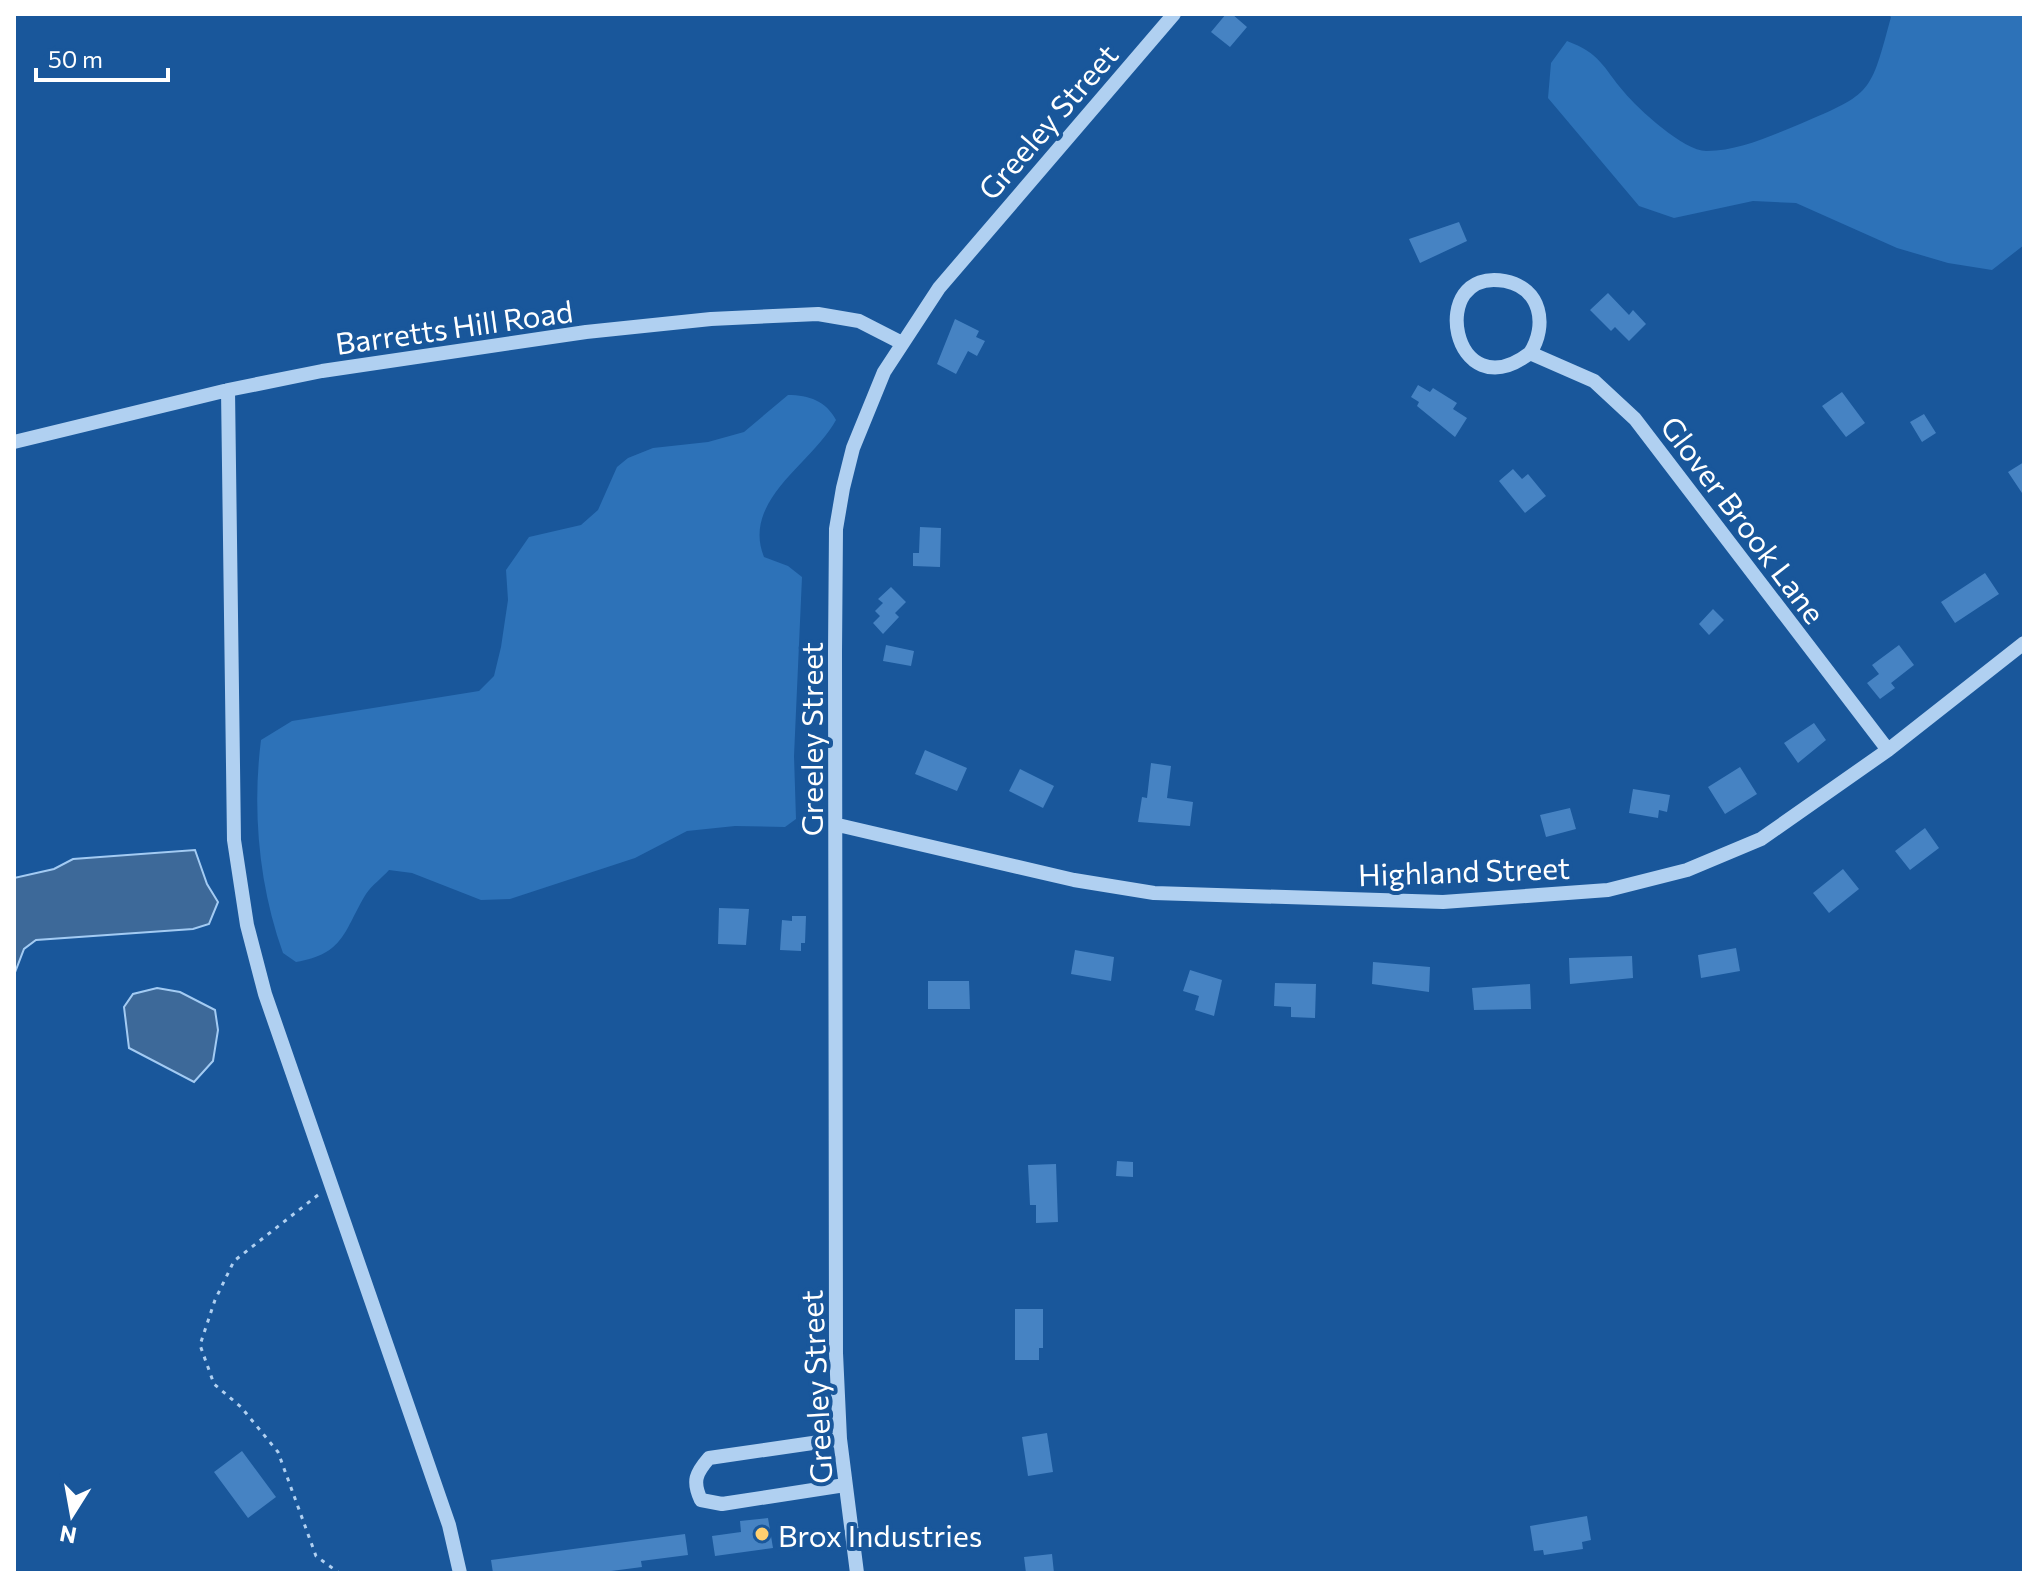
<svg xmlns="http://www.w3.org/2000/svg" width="2038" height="1587" font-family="Commissioner,sans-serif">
	<rect width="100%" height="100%" fill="#19579b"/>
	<path fill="#2d72b8" d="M1888,14H2024V245L1992,270L1948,263L1897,248L1796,203L1753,201L1674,218L1639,206L1548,98L1551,63L1567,41C1601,54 1602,66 1624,92C1638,109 1685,152 1707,151C1738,151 1771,136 1800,124C1873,93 1870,94 1891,17Z
		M788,395C809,395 826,401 836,420C813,463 741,500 764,557L788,566L802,577L794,756L796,819L785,827L735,826L687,831L635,858L510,899L481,900L412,873L389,870C382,878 372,885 366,894C344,930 345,954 296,962L283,953C259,886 252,811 261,740L292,721L479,691L494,676L501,647L508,600L506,570L529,537L581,525L598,510L617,467L628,458L653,448L708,442L744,432Z"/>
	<path fill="#3d6999" stroke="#a3cbf3" stroke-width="2" d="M195,850L207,884L218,902L209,924L193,929L36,940L24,949L14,975V878L54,869L73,859Z
		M157,988L180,992L215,1010L218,1030L213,1061L194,1082L129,1048L124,1007L133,994Z"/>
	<path fill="#4683c3" d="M1226,14H1232L1247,27L1230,47L1211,32Z
		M1459,222L1467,241L1420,263L1409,239Z
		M1608,293L1629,315L1633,310L1646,324L1629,341L1615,327L1611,331L1590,310Z
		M955,319L979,331L976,337L985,341L977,356L968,351L956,374L937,364Z
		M1418,385L1430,392L1433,388L1457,403L1453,409L1467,418L1455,437L1417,406L1419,402L1411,397Z
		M1842,392L1865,423L1846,437L1822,406Z
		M1924,414L1936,433L1922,442L1910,422Z
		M2024,462V496L2008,472Z
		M1513,469L1522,479L1528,474L1546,496L1525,513L1499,481Z
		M920,527L941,528L940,567L913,566V553H919Z
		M1985,573L1999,594L1955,623L1941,602Z
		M891,587L906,602L895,613L899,617L883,634L873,623L880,616L875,611L883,603L878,599Z
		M1713,609L1724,620L1709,635L1699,624Z
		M886,645L914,651L911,666L883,661Z
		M1899,645L1914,665L1891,683L1895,688L1880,699L1867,683L1879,674L1872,665Z
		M1814,723L1826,740L1798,763L1784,743Z
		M925,750L967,768L957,791L915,774Z
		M1151,763L1171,766L1167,798L1193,802L1190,826L1138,822L1142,797L1147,798Z
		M1740,767L1757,794L1725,814L1708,787Z
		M1020,769L1054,786L1043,808L1009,791Z
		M1633,789L1670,795L1667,812L1659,810L1658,818L1629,813Z
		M1570,808L1576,829L1546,837L1540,815Z
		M1925,828L1939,848L1910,870L1895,851Z
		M1843,869L1859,889L1829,913L1813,893Z
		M719,908L749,909L746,945L718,944Z
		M792,916H806L805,943H801V951L780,950L782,920L792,921Z
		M1736,948L1740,971L1701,978L1698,955Z
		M1075,950L1114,957L1111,981L1071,974Z
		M1632,956L1633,978L1570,984L1569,958Z
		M1373,962L1430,967L1429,992L1372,984Z
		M1190,970L1222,980L1214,1016L1195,1010L1199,996L1183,991Z
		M928,981H969L970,1009H928Z
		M1275,983L1316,984L1315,1018L1291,1017V1007L1274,1006Z
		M1530,984L1531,1009L1474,1010L1472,988Z
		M1117,1161L1133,1162V1177L1116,1176Z
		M1056,1164L1058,1222L1036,1223V1205H1030L1028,1165Z
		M1015,1309H1043V1348H1039V1360H1015Z
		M1047,1433L1053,1472L1028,1476L1022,1437Z
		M242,1451L276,1497L248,1518L214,1472Z
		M1587,1516L1591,1540L1582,1542L1583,1549L1544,1555L1543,1550L1534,1551L1530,1526Z
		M768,1518L773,1548L715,1556L712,1536L741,1532L740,1521Z
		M685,1534L688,1555L641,1561L642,1567L596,1573H493L491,1560Z
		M1052,1554L1054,1573H1026L1024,1557Z"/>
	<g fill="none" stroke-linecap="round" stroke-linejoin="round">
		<path stroke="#b0d0f1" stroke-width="3" stroke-dasharray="4 6" stroke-linecap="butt" d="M318,1195L234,1261L215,1300L200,1345L214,1384L241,1407L278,1452L316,1556L339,1573"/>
		<path stroke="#b0d0f1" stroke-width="14" d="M1530,353C1548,325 1541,288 1505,281C1425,266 1452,413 1530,353L1594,381L1635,419L1888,750
			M228,390L234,840L247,925L265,994L449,1525L460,1573
			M14,442L228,390L322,371L586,332L711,319L818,314L859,321L902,343
			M838,825L1074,880L1154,893L1443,902L1608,890L1687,870L1761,839L1888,750L2024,643
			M840,1439L709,1458C696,1473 692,1481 701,1500L722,1504L845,1485
			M857,1573L840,1439L836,1353L835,652L836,529L843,488L853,448L884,372L939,288L1174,14"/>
	</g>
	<circle fill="#ffd070" stroke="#19579b" stroke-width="3" cx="762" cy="1534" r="8"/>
	<g text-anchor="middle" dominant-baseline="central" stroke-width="8" stroke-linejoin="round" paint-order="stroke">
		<g font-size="30" fill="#fff" stroke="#19579b">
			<text transform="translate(1047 121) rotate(-49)">Greeley Street</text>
			<text transform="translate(454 326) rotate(-8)">Barretts Hill Road</text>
			<text transform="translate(1744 519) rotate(53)">Glover Brook Lane</text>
			<text transform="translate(810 739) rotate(-90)">Greeley Street</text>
			<text transform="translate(1464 870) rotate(-2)">Highland Street</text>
			<text transform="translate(815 1387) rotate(-93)">Greeley Street</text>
		</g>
		<g font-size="30" fill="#fff" stroke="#19579b" text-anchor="start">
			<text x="778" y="1534">Brox Industries</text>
		</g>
	</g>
	<rect width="2038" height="1587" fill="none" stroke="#ffffff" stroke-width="32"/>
	<g transform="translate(72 1515) rotate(191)" stroke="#19579b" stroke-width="6" paint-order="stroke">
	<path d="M0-6L14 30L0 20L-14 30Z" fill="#ffffff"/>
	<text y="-12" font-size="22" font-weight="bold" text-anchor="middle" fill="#ffffff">N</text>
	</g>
	<path d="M36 68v12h132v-12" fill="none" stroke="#ffffff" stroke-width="4"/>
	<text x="48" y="68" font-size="24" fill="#ffffff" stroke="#19579b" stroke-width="6" paint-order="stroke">50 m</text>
</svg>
